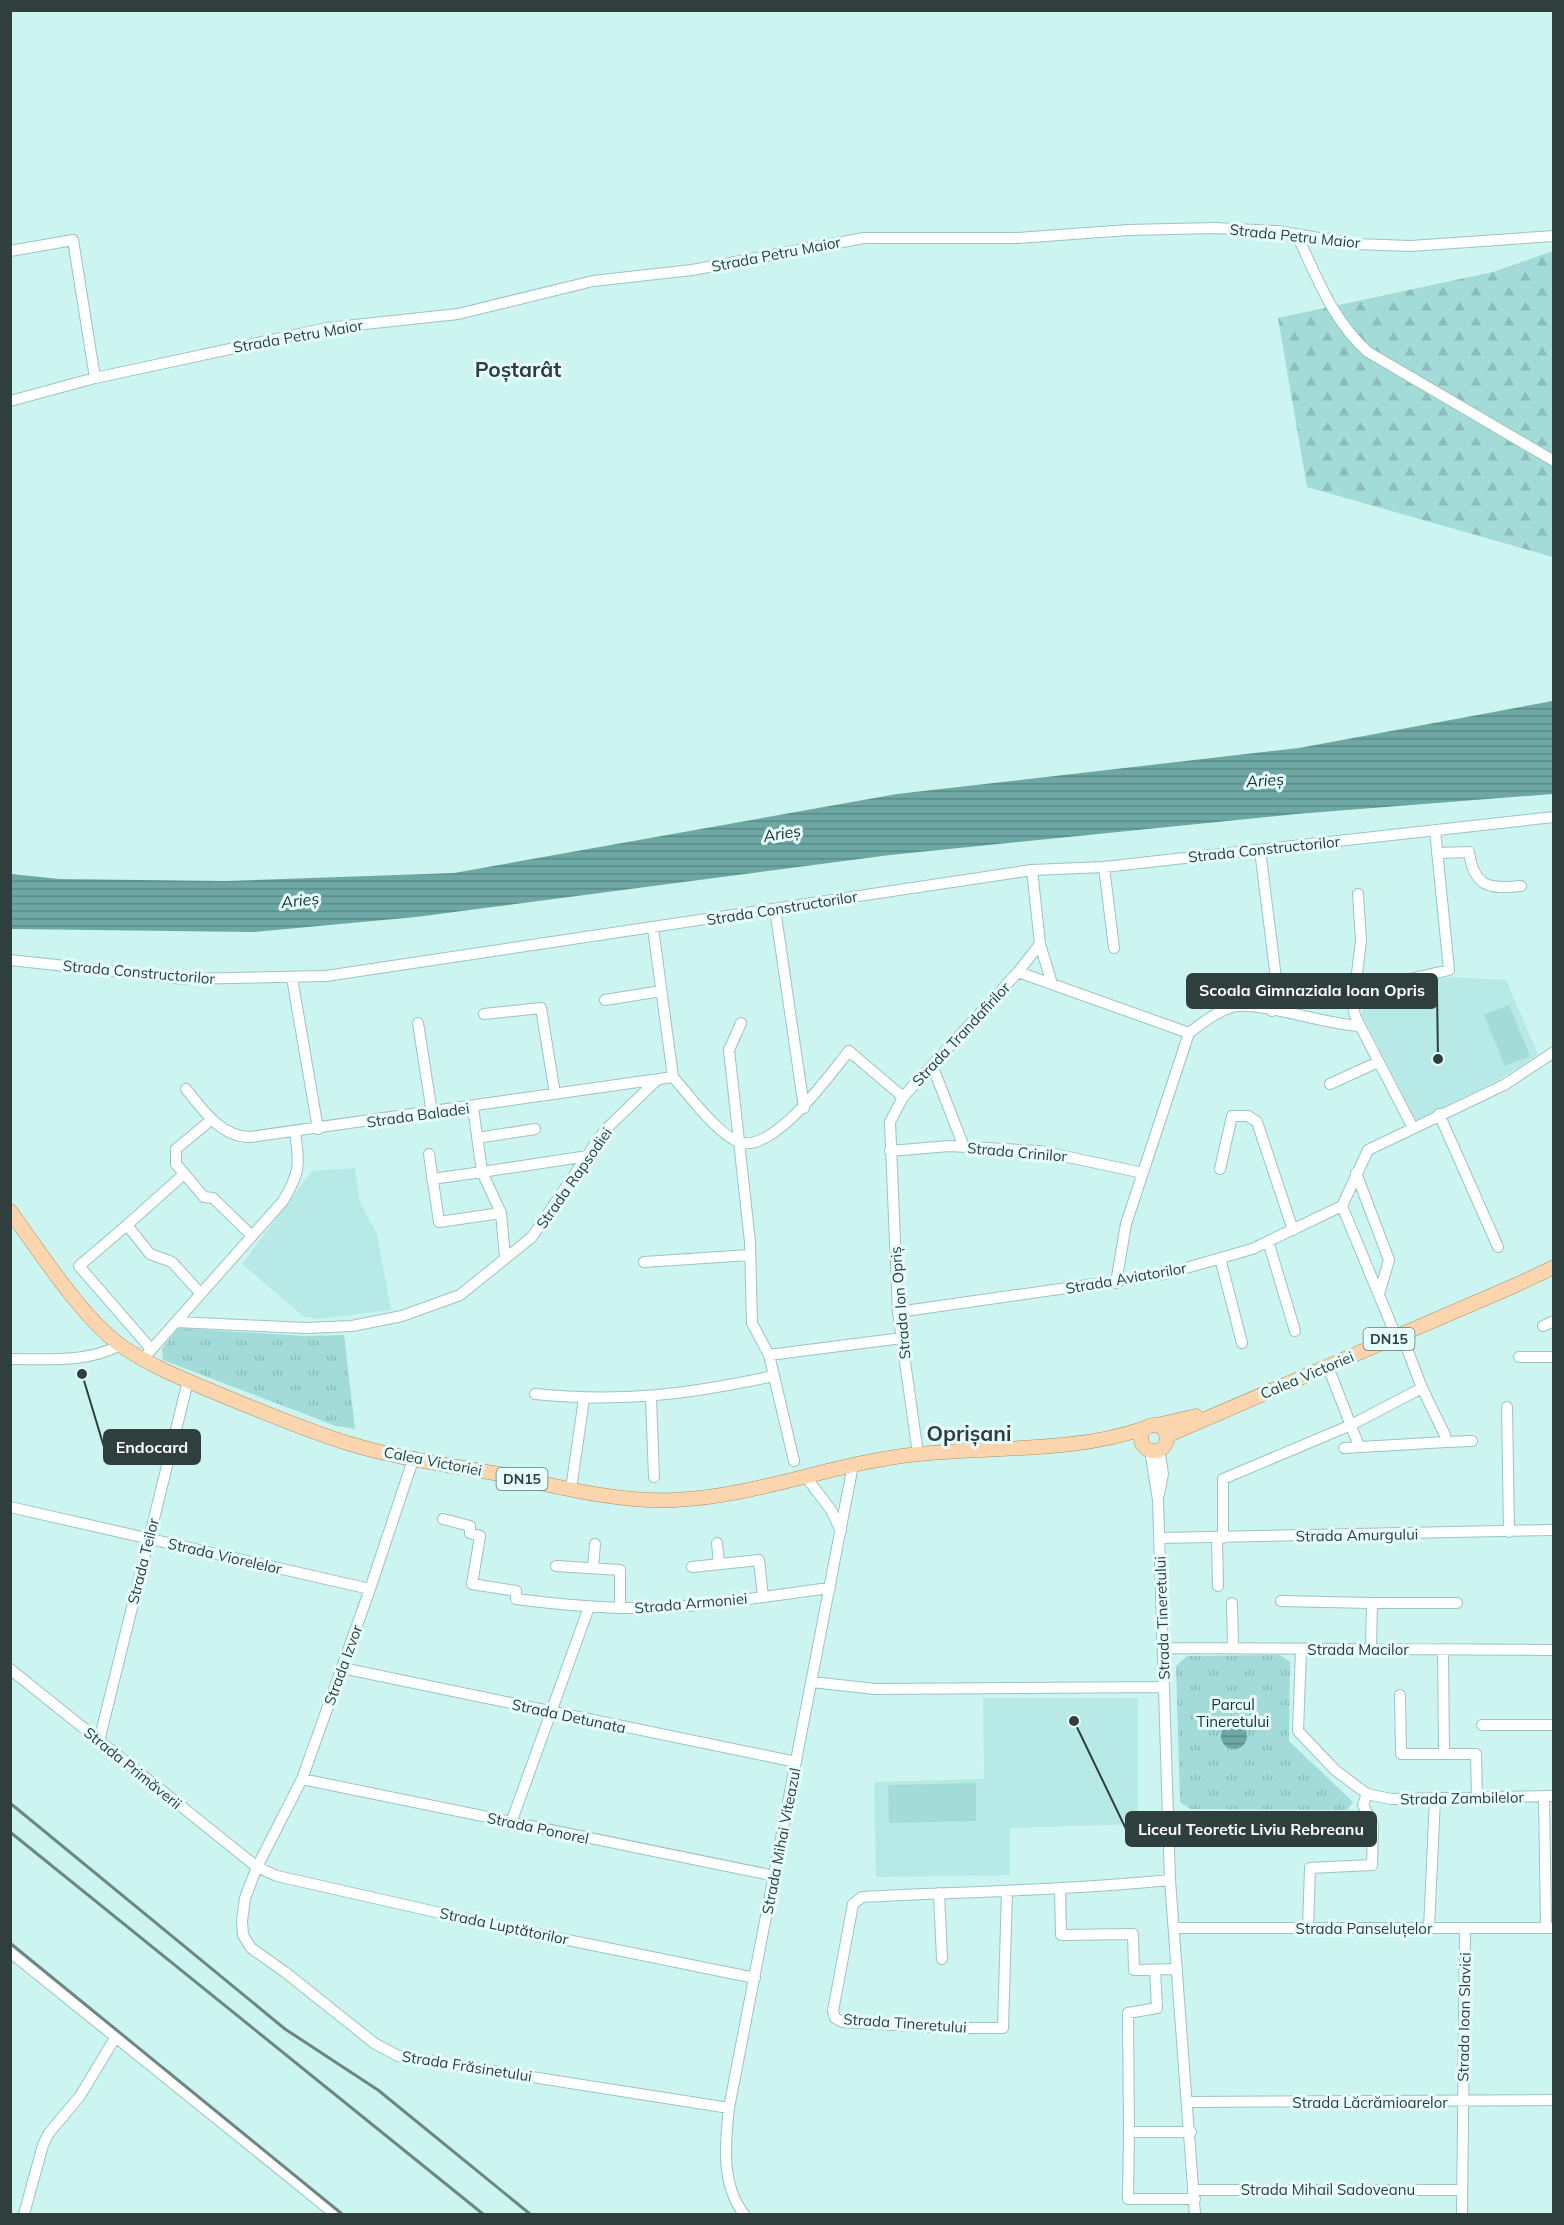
<svg xmlns="http://www.w3.org/2000/svg" width="1564" height="2225" font-family="Mulish,sans-serif">
	<defs>
		<pattern id="forest-firs" width="22" height="20" patternUnits="userSpaceOnUse" patternTransform="scale(1.5)"><rect width="22" height="20" fill="#a2dbd7"/><path d="M5 1l3.5 6h-7zM16 11l3.5 6h-7z" fill="#8cbdba"/></pattern>
		<pattern id="park-tufts" width="24" height="20" patternUnits="userSpaceOnUse" patternTransform="scale(1.5)"><rect width="24" height="20" fill="#a2dbd7"/><path d="M3 7l-1-3M5 7V3M7 7l1-3M15 17l-1-3M17 17v-4M19 17l1-3" fill="none" stroke="#8cbdba"/></pattern>
		<pattern id="water-rules" width="6" height="5" patternUnits="userSpaceOnUse" patternTransform="scale(1.5)"><rect width="6" height="5" fill="#6ea8a4"/><path d="M0 2.5h6" fill="none" stroke="#5b8a87"/></pattern>
	</defs>
	<rect width="100%" height="100%" fill="#ccf5f1"/>
	<path fill="#b7eae6" d="M1448,977L1506,980L1538,1054L1497,1081L1416,1120L1362,1015L1364,995Z
		M355,1168L360,1202L377,1234L391,1310L318,1319L303,1316L242,1264L312,1171Z
		M983,1698H1138V1824L1010,1828V1875L876,1877L874,1782L984,1779Z"/>
	<path fill="#a2dbd7" d="M1509,1005L1530,1056L1505,1066L1484,1015Z
		M976,1783V1821L889,1823L888,1785Z"/>
	<path fill="url(#forest-firs)" d="M1553,251V557L1307,487L1278,318L1493,272Z"/>
	<path fill="url(#park-tufts)" d="M178,1328L305,1336L344,1335L355,1429L336,1426L163,1360L162,1349Z
		M1280,1655L1290,1662L1289,1741L1353,1802L1347,1810L1190,1809L1180,1802L1176,1666L1187,1656Z"/>
	<path fill="url(#water-rules)" d="M1553,701V794L1296,814L890,855L416,917L254,932L11,929V874L60,879L225,881L454,873L897,794L1299,748Z
		M1221 1736a13 13 0 1 1 26 0a13 13 0 1 1-26 0Z"/>
	<g fill="none" stroke-linecap="round" stroke-linejoin="round">
		<defs>
			<path id="minor" d="M1297,235C1317,278 1333,321 1368,352L1554,461
				M10,251L73,240L95,378
				M10,401L95,378L327,328L458,314L593,281L692,270L864,238H1018L1128,230L1215,228L1277,231L1355,244L1411,246L1554,236
				M1260,850L1276,978L1272,1011
				M1437,853L1469,852C1474,888 1490,889 1521,886
				M1104,867L1114,948
				M1032,870L1040,944L1052,984
				M1358,894L1361,941L1353,1005L1355,1016L1413,1128
				M775,909L804,1108
				M653,928L673,1077
				M10,960L186,979L326,976L1032,870L1104,867L1554,817
				M1018,972L1189,1033
				M292,978L318,1129
				M1357,991L1449,970L1435,830
				M605,1000L661,991
				M484,1014L541,1008L555,1094
				M418,1023L432,1113
				M741,1023L729,1050L750,1242L752,1323L769,1355L794,1461
				M932,1065L964,1147
				M673,1077C689,1095 717,1134 739,1142C774,1154 830,1074 849,1051L903,1097
				M1330,1084L1378,1062
				M186,1089C202,1109 221,1137 250,1137L673,1077
				M473,1107L482,1172L588,1156
				M1439,1114L1498,1247
				M211,1120L176,1149V1164L204,1197L213,1198L252,1236
				M477,1138L535,1129
				M890,1151L949,1146L1040,1151L1143,1173
				M429,1154L439,1222L501,1213
				M1220,1169L1232,1116H1248L1257,1122L1293,1230
				M1356,1173L1389,1260L1379,1294
				M183,1175L127,1225L150,1254L172,1262L201,1294
				M432,1179L482,1172L501,1213L505,1257
				M127,1225L79,1266L151,1349
				M1268,1241L1295,1331
				M1220,1258L1242,1343
				M644,1262L750,1255
				M1116,1283L1126,1224L1189,1033C1202,1023 1216,1012 1232,1007C1255,1000 1328,1025 1360,1026
				M898,1312L1165,1274L1252,1249L1342,1206
				M176,1322L305,1328L352,1326L402,1316L460,1295L532,1237L604,1131L657,1080
				M1543,1326L1554,1321
				M1401,1333L1422,1388L1445,1435L1446,1442L1472,1441
				M1396,1336L1342,1206L1368,1150L1504,1085L1554,1052
				M769,1355L902,1338
				M1519,1357H1554
				M10,1359C47,1359 88,1363 120,1345
				M143,1359L283,1201C300,1173 300,1164 295,1133
				M1328,1367L1359,1446
				M535,1394C623,1403 688,1394 774,1376
				M651,1398L654,1477
				M1507,1407L1509,1532
				M1344,1448L1446,1442
				M1150,1450L1158,1500L1170,1880L1195,2214
				M918,1454L898,1312L890,1122L903,1097L1018,972L1040,944
				M414,1457L370,1589L302,1779L257,1867L245,1898L242,1921L243,1935L251,1948L285,1972L374,2043L398,2056L729,2108
				M806,1477L831,1510L841,1531
				M571,1489L584,1399
				M1159,1494L1163,1474L1159,1449
				M10,1507L370,1589
				M443,1519L470,1526V1533L480,1536L472,1584L516,1591V1599C556,1604 595,1608 635,1608C700,1608 766,1596 830,1588
				M1160,1538L1554,1530
				M1217,1538L1218,1586
				M1223,1538V1479L1351,1425L1422,1388
				M717,1543L719,1564
				M556,1566L620,1570V1608
				M692,1567L759,1560L763,1597
				M593,1568L595,1544
				M1281,1601L1372,1603
				M1232,1603L1233,1648
				M1163,1648L1554,1650
				M1301,1649L1298,1731L1335,1770L1367,1794L1391,1799L1554,1796
				M1371,1649L1372,1603H1457
				M1443,1649L1444,1754
				M342,1668L796,1762
				M10,1669L257,1867L277,1876L489,1924L755,1978
				M812,1682L875,1689L1164,1687
				M1400,1695L1401,1754H1476L1477,1798
				M1482,1725H1554
				M99,1741L188,1381
				M302,1779L775,1876
				M1544,1796L1546,1928
				M1169,1818L1369,1817
				M511,1823L589,1607
				M1060,1888L1061,1935L1133,1934L1134,1970L1177,1969
				M1007,1891L1003,2028H948L842,2022L835,2018L833,2011L853,1904L862,1897C965,1892 1068,1890 1170,1880
				M939,1893L942,1959
				M1174,1928H1554
				M1308,1928L1310,1868L1372,1865L1373,1825L1363,1805L1367,1794
				M1429,1928L1435,1799
				M10,1952L335,2214
				M1155,1970L1157,2008L1128,2013L1129,2132H1191
				M1187,2102L1554,2100
				M1129,2132L1128,2199H1195
				M1194,2190H1461
				M24,2214L43,2145L49,2133L80,2096L115,2038
				M744,2214C721,2185 725,2143 729,2108L853,1465
				M1462,2214L1465,1928"/>
			<path id="major" d="M10,1211C40,1252 80,1315 120,1345C148,1365 183,1379 214,1392C258,1410 302,1429 347,1443C398,1459 453,1465 505,1475C560,1487 619,1503 676,1500C759,1496 836,1462 919,1454C995,1446 1073,1453 1145,1428
				M1157,1425L1196,1416
				M1141 1438a13 13 0 1 1 26 0a13 13 0 1 1-26 0Z
				M1166,1436L1516,1285L1554,1267"/>
		</defs>
		<use href="#minor" stroke="#9cc4c1" stroke-width="12"/>
		<use href="#major" stroke="#b28e63" stroke-width="15"/>
		<use href="#minor" stroke="#fff" stroke-width="10"/>
		<use href="#major" stroke="#fbd5ad" stroke-width="14"/>
		<path stroke="#6e8785" stroke-width="3" d="M10,1803L285,2029L378,2090L530,2214
			M10,1832L483,2214
			M10,1943L342,2214"/>
	</g>
	<g text-anchor="middle" dominant-baseline="central" stroke-width="6" stroke-linejoin="round" paint-order="stroke">
		<g fill="#e6fefc" stroke="#667877" stroke-width="1.5">
			<rect x="1363.5" y="1328" width="51" height="22" rx="4.5"/>
			<rect x="496.5" y="1468" width="51" height="22" rx="4.5"/>
		</g>
		<g font-size="14" font-weight="bold" fill="#2f3f3e">
			<text x="1389" y="1339">DN15</text>
			<text x="522" y="1479">DN15</text>
		</g>
		<g font-size="15" fill="#2f3f3e" stroke="#e6fefc">
			<text transform="translate(1295 236) rotate(6)">Strada Petru Maior</text>
			<text transform="translate(776 254) rotate(-11)">Strada Petru Maior</text>
			<text transform="translate(298 336) rotate(-10)">Strada Petru Maior</text>
			<text transform="translate(1264 849) rotate(-6)">Strada Constructorilor</text>
			<text transform="translate(782 908) rotate(-9)">Strada Constructorilor</text>
			<text transform="translate(139 972) rotate(5)">Strada Constructorilor</text>
			<text transform="translate(961 1034) rotate(-47)">Strada Trandafirilor</text>
			<text transform="translate(418 1115) rotate(-8)">Strada Baladei</text>
			<text transform="translate(1017 1152) rotate(5)">Strada Crinilor</text>
			<text transform="translate(574 1178) rotate(-55)">Strada Rapsodiei</text>
			<text transform="translate(1126 1278) rotate(-10)">Strada Aviatorilor</text>
			<text transform="translate(900 1303) rotate(-95)">Strada Ion Opriș</text>
			<text transform="translate(1307 1375) rotate(-23)">Calea Victoriei</text>
			<text transform="translate(433 1461) rotate(11)">Calea Victoriei</text>
			<text transform="translate(1357 1535) rotate(-1)">Strada Amurgului</text>
			<text transform="translate(225 1556) rotate(13)">Strada Viorelelor</text>
			<text transform="translate(143 1561) rotate(-76)">Strada Teilor</text>
			<text transform="translate(691 1603) rotate(-5)">Strada Armoniei</text>
			<text transform="translate(1162 1618) rotate(-92)">Strada Tineretului</text>
			<text x="1358" y="1649">Strada Macilor</text>
			<text transform="translate(343 1665) rotate(-70)">Strada Izvor</text>
			<text transform="translate(569 1716) rotate(12)">Strada Detunata</text>
			<text transform="translate(133 1768) rotate(39)">Strada Primăverii</text>
			<text transform="translate(1462 1798) rotate(-1)">Strada Zambilelor</text>
			<text transform="translate(538 1828) rotate(12)">Strada Ponorel</text>
			<text transform="translate(781 1841) rotate(-79)">Strada Mihai Viteazul</text>
			<text transform="translate(504 1926) rotate(12)">Strada Luptătorilor</text>
			<text x="1364" y="1928">Strada Panseluțelor</text>
			<text transform="translate(1464 2017) rotate(-89)">Strada Ioan Slavici</text>
			<text transform="translate(905 2023) rotate(4)">Strada Tineretului</text>
			<text transform="translate(467 2066) rotate(9)">Strada Frăsinetului</text>
			<text x="1370" y="2102">Strada Lăcrămioarelor</text>
			<text x="1328" y="2189">Strada Mihail Sadoveanu</text>
		</g>
		<g font-size="15" fill="#133230" stroke="#e6fefc">
			<text x="1233" y="1704">Parcul<tspan x="1233" dy="17">Tineretului</tspan></text>
		</g>
		<g font-size="16" font-style="italic" fill="#112f2e" stroke="#e6fefc">
			<text transform="translate(1265 780) rotate(-4)">Arieș</text>
			<text transform="translate(782 833) rotate(-9)">Arieș</text>
			<text transform="translate(300 900) rotate(-6)">Arieș</text>
		</g>
		<g font-size="21" font-weight="bold" fill="#2f3f3e" stroke="#e6fefc">
			<text x="518" y="369">Poștarât</text>
			<text x="969" y="1433">Oprișani</text>
		</g>
	</g>
	<path fill="none" stroke="#2f3f3e" stroke-width="2" d="M1438 1059L1437 991M82 1374L104 1447M1074 1721L1126 1829"/>
	<g fill="#2f3f3e" stroke="#e6fefc" stroke-width="2">
		<circle cx="1438" cy="1059" r="6"/>
		<circle cx="82" cy="1374" r="6"/>
		<circle cx="1074" cy="1721" r="6"/>
	</g>
	<g fill="#2f3f3e" stroke="#2f3f3e" stroke-width="2">
		<rect x="1187" y="974" width="250" height="34" rx="6"/>
		<rect x="104" y="1430" width="96" height="34" rx="6"/>
		<rect x="1126" y="1812" width="250" height="34" rx="6"/>
	</g>
	<g font-size="16" text-anchor="middle" font-weight="bold" fill="#fff">
		<text x="1312" y="996">Scoala Gimnaziala Ioan Opris</text>
		<text x="152" y="1453">Endocard</text>
		<text x="1251" y="1835">Liceul Teoretic Liviu Rebreanu</text>
	</g>
	<rect width="1564" height="2225" fill="none" stroke="#2f3f3e" stroke-width="24"/>
</svg>
